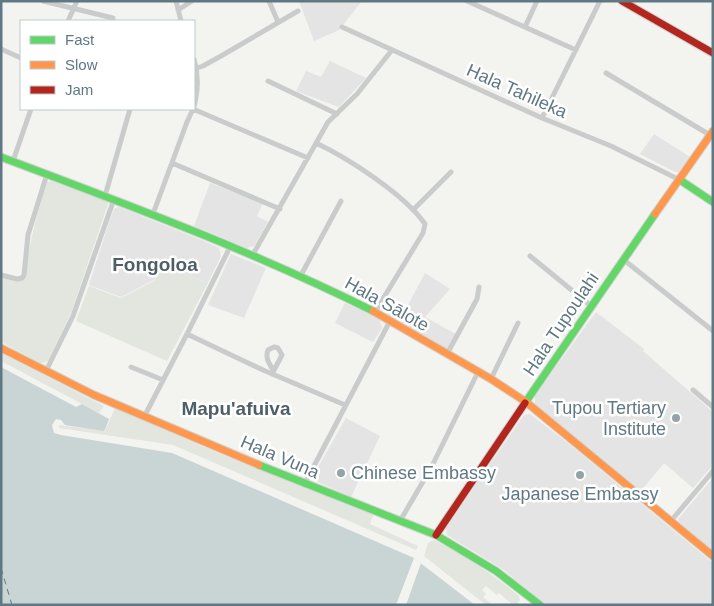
<svg xmlns="http://www.w3.org/2000/svg" width="714" height="606" font-family="Arial,sans-serif">
	<rect width="100%" height="100%" fill="#f3f3f0"/>
	<path fill="#e3e4e3" d="M299,1H362L339,30L314,41Z
		M330,61L366,78L339,107L296,91L306,71L321,77Z
		M654,134L690,157L679,172H675L640,154Z
		M210,183L263,203L257,216L268,222L254,246L247,248L194,226Z
		M119,207L199,239L219,248L221,256L208,283L162,266L154,280L121,297L89,285L110,219L114,209Z
		M231,254L266,268L244,318L208,305Z
		M425,273L450,289L425,317L456,334L450,347L446,348L382,311L381,308L388,296L407,307Z
		M345,303L379,318L382,328L373,342L335,323Z
		M596,312L644,349L643,351L713,412V465L693,488L664,463L641,491L535,404V395Z
		M530,414L569,444L713,563V605H546L504,570L447,535L446,528L524,415Z
		M346,418L380,436L351,497L314,480L313,476Z
		M713,478V551L679,522L678,519Z"/>
	<path fill="#e2e6de" d="M51,181L108,201V204L71,313L48,361L41,363L1,342V277L24,280C29,246 36,215 47,182Z
		M162,266L208,283L167,361L76,321L89,286L121,298L154,281Z
		M1,353L104,406L99,413L1,361Z
		M115,408L213,451L373,515L370,524L418,546L416,550L173,445L59,428V425L105,431Z
		M433,540C461,551 496,577 519,596L520,600L516,605H513L499,593L497,595L486,586L482,590L486,594L483,597L493,605H486L424,556L428,543Z"/>
	<path fill="#c9d5d5" d="M1,367L76,407L82,404L109,419L105,430L103,431L65,425L61,420L56,419L52,425L54,433L61,435L172,453L414,558L475,605H1Z"/>
	<path fill="#f3f3f0" d="M414,558L421,563L406,605H396Z"/>
	<g fill="none" stroke-linecap="round" stroke-linejoin="round">
		<path stroke="#5b7b81" stroke-width="1" stroke-dasharray="6 5" stroke-linecap="butt" d="M1,568L12,605"/>
		<defs>
			<path id="fast" d="M1,157C126,204 253,251 373,311
				M680,180L713,202
				M525,403L655,214
				M259,465L436,535L496,571L540,605"/>
			<path id="slow" d="M655,214L713,131
				M373,311L491,379L526,402L713,556
				M1,348L94,395L259,465"/>
			<path id="jam" d="M622,1L713,53
				M436,535L525,403"/>
		</defs>
		<use href="#fast" stroke="#cfd1d0" stroke-width="9"/>
		<use href="#slow" stroke="#cfd1d0" stroke-width="9"/>
		<use href="#jam" stroke="#cfd1d0" stroke-width="9"/>
		<path stroke="#cacccc" stroke-width="5" d="M43,1L113,18
			M176,1L181,21
			M269,1L278,22
			M467,1L576,50
			M178,10L192,1
			M68,21L77,1
			M342,27L542,118L611,146L680,180
			M525,27L537,1
			M1,49L21,58
			M194,59C199,76 198,90 194,107
			M197,68L203,66L221,56L298,11
			M606,73L710,135
			M268,81L337,114
			M193,109L308,158
			M542,118L600,1
			M316,143C348,158 405,195 425,224L423,233L375,312
			M13,161L31,109
			M172,163L280,209
			M105,196L130,109
			M413,210L451,172
			M153,214L187,122L193,109
			M252,256L328,122L357,94L392,50
			M530,256L591,306
			M624,260L713,331
			M1,275L17,279L22,278L24,275L28,235L47,174
			M300,277L341,201
			M187,334L263,370L345,405
			M447,354L477,299L479,287
			M131,367L163,380
			M46,371L73,316L114,199
			M272,374L282,355L278,348L274,347L268,350C265,358 269,363 273,370
			M491,379L518,323
			M693,390L713,407
			M144,417L187,334L230,247
			M304,485L390,321
			M400,521L431,468L478,372
			M670,522L713,471"/>
		<use href="#fast" stroke="#63d668" stroke-width="7"/>
		<use href="#slow" stroke="#ff974d" stroke-width="7"/>
		<use href="#jam" stroke="#b3261e" stroke-width="7"/>
	</g>
	<g fill="#93a3a9" stroke="#fff" stroke-width="2">
		<circle cx="676" cy="418" r="5"/>
		<circle cx="341" cy="473" r="5"/>
		<circle cx="580" cy="475" r="5"/>
	</g>
	<g text-anchor="middle" dominant-baseline="central" stroke-width="5" stroke-linejoin="round" paint-order="stroke">
		<g font-size="18" fill="#607883" stroke="#fff">
			<text transform="translate(517 91) rotate(24)">Hala Tahileka</text>
			<text transform="translate(387 304) rotate(29)">Hala Sālote</text>
			<text transform="translate(561 324) rotate(-56)">Hala Tupoulahi</text>
			<text transform="translate(280 457) rotate(23)">Hala Vuna</text>
		</g>
		<g font-size="18" fill="#607883" stroke="#fff" text-anchor="end">
			<text x="666" y="408">Tupou Tertiary<tspan x="666" dy="21">Institute</tspan></text>
			<text x="351" y="473" text-anchor="start">Chinese Embassy</text>
			<text x="580" y="494" text-anchor="middle">Japanese Embassy</text>
		</g>
		<g font-size="19" font-weight="bold" fill="#4f5f67" stroke="#fff">
			<text x="155" y="264">Fongoloa</text>
			<text x="236" y="408">Mapu'afuiva</text>
		</g>
	</g>
	<rect width="714" height="606" fill="none" stroke="#607883" stroke-width="5"/>
	<rect x="20" y="20" width="175" height="90" fill="#ffffff" stroke="#bfc9cd"/>
	<rect x="30" y="36" width="25" height="8" fill="#63d668" stroke="#bfc9cd"/>
	<text x="65" y="45" font-size="15" fill="#607883">Fast</text>
	<rect x="30" y="61" width="25" height="8" fill="#ff974d" stroke="#bfc9cd"/>
	<text x="65" y="70" font-size="15" fill="#607883">Slow</text>
	<rect x="30" y="86" width="25" height="8" fill="#b3261e" stroke="#bfc9cd"/>
	<text x="65" y="95" font-size="15" fill="#607883">Jam</text>
</svg>
